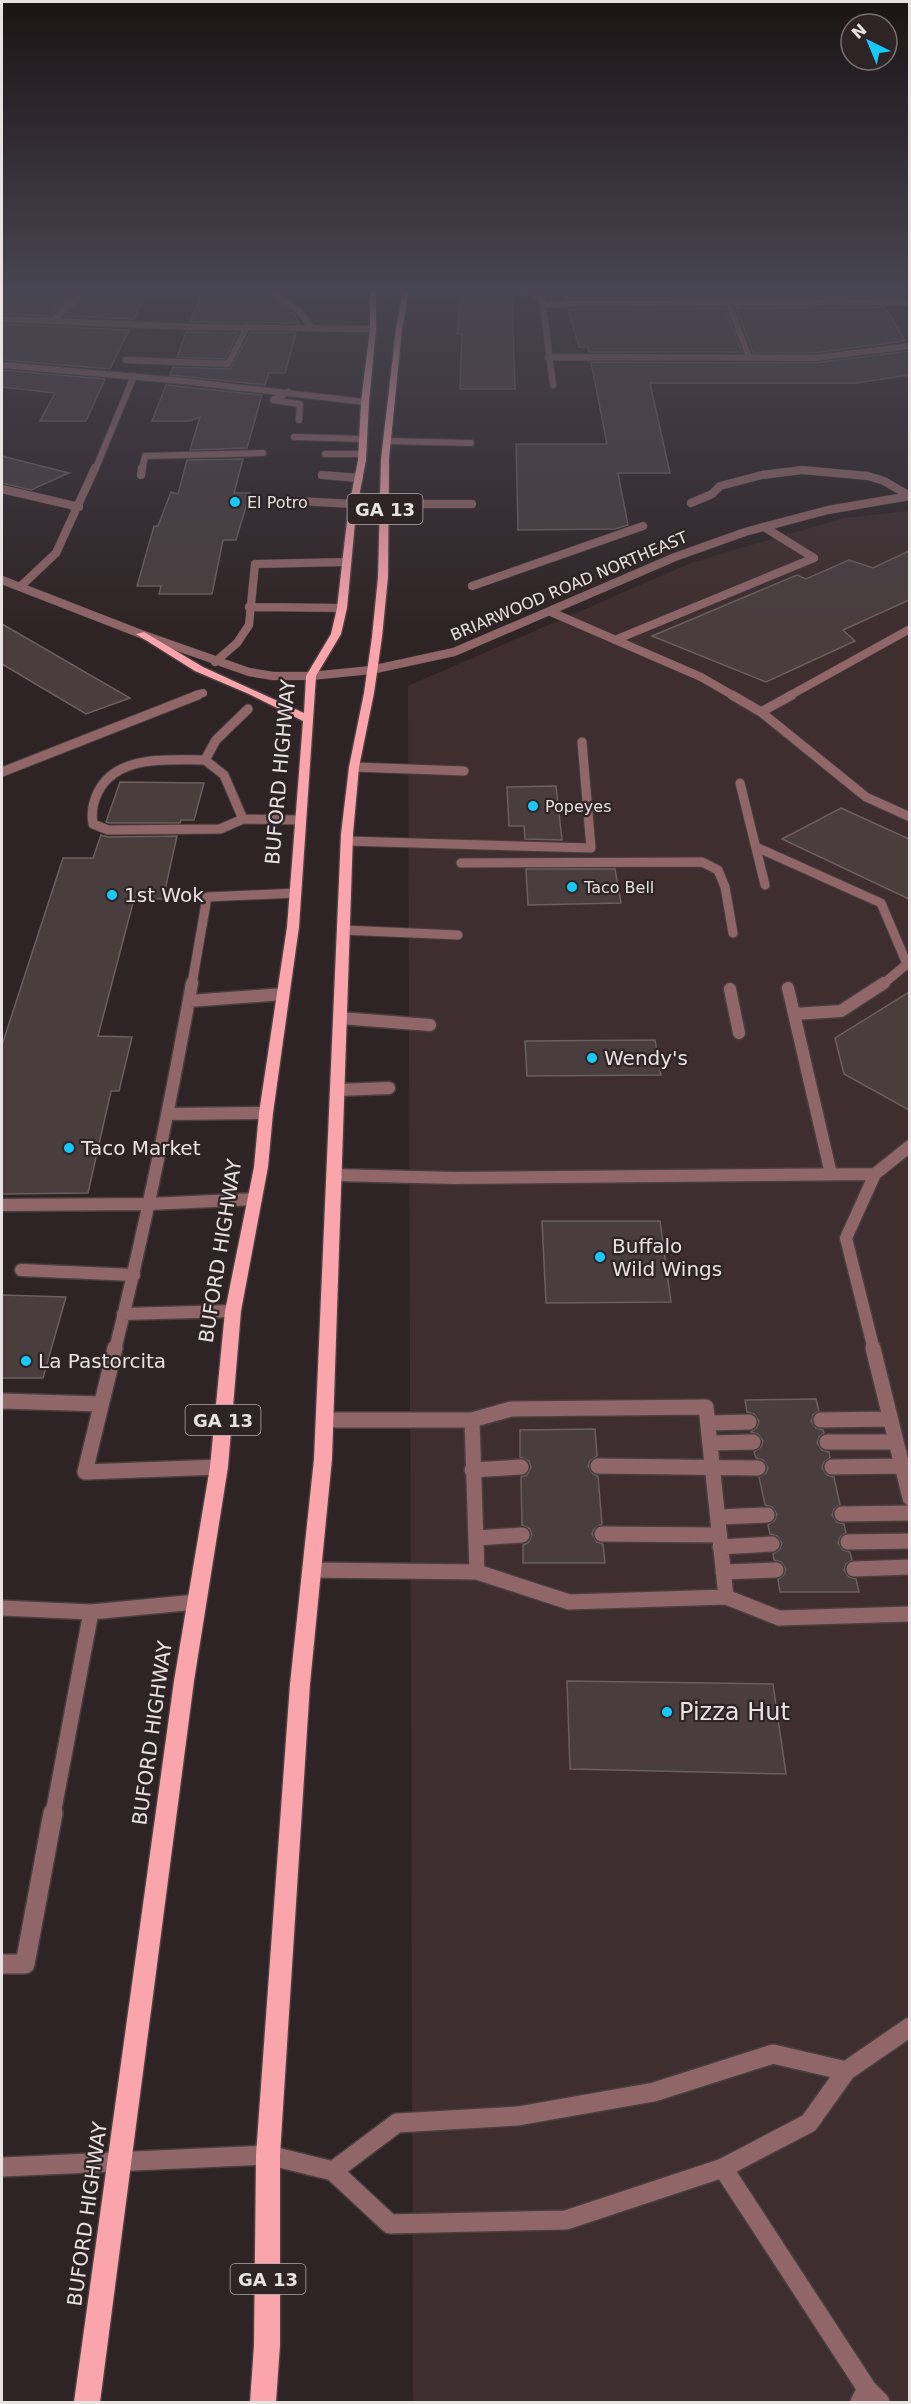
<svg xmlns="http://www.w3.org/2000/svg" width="911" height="2404" font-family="'DejaVu Sans',sans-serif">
	<rect width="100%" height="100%" fill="#2f2425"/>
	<path fill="#3e2e2f" d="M909,511V2402H413L408,686L693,562L844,518Z"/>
	<path fill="#493d3e" stroke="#6b5f5f" stroke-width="1.5" d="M20,291H76L50,316L2,314V296H17Z
		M88,291H147L134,319L64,316Z
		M202,291L265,294L295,315L299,323L190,322Z
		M570,291H876L879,297L565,299V297H571Z
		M461,296H512L515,389H460L462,334H457Z
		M885,307L905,341L814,353H753L736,308Z
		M725,308L742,352H589L588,347H579L568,309Z
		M2,324L129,330L110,369L2,360Z
		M186,332H195L238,333L225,359L177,357Z
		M250,333H296L285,373H269L265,385L170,375L173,367L230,369Z
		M909,351V375L856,383H650L670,473H618L628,525L615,529L518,530L516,444H607L591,362L814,363Z
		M2,370L105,379L86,421H40L55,393L2,387Z
		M166,385L262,395L247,448L190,450L200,417L190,421H152Z
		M2,456L69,473L31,490L2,483Z
		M243,459L234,493H250L236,540H223L212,594H159L161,586H137L154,526H158L171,492L178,494L187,460Z
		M909,551V600L843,630L855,641L766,682L652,636L797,575L806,579L849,560L873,568Z
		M2,624L130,698L86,714L2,664Z
		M120,782L204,783L194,820H181L180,823H109L106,822Z
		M556,786L562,840L525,839L524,826H509L507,787Z
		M841,808L909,839V899L782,839Z
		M101,835L108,837L177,836L163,899H134L98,1036L132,1037L119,1091H111L88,1193L2,1194V1045L63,858H93Z
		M526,869H615L621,903L528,905Z
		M909,992V1110L844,1074L835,1038Z
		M655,1040L661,1075L527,1076L525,1041Z
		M542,1221H660L671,1302L546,1303Z
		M2,1295L66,1297L43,1378H2Z
		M816,1399L819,1411L813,1415L811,1421L816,1428L823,1430L824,1433L819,1437L817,1443L822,1450L829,1452L830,1458L824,1462L822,1468L827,1475L834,1477L840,1505L834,1509L832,1515L837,1522L844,1524L846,1533L840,1537L838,1543L843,1550L850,1552L852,1560L846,1564L844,1570L849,1577L856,1579L859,1592H780L778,1579L784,1575L786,1569L781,1562L774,1560L773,1554L780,1549L782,1543L777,1536L770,1534L768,1525L775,1520L777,1514L772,1507L765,1505L759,1477L766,1473L768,1468L763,1460L756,1458L754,1452L761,1447L763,1441L758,1434L751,1432L757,1427L759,1421L754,1414L747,1412L745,1400Z
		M595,1429L597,1456L590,1461L588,1466L593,1474L598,1476L602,1524L594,1529L592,1534L597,1542L603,1544L605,1563H523V1545L528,1543L532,1535L530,1529L522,1525L521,1477L527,1475L531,1467L529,1461L520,1457V1430Z
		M567,1681L773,1684L786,1774L570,1769Z"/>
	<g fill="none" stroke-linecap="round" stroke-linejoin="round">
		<defs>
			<path id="service-far5" d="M126,360L228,364L247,327
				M288,392L273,400L300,404L299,420
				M294,437L364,439
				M387,441L471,443
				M325,454H362
				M142,470L145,456L263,453"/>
			<path id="service-far4" d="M141,475L142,468
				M322,475L359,478
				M297,501L354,504
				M691,503L712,494L720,486L762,475L802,470L868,476L884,481L910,496
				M385,504H472
				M472,586L643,526
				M249,607L342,608
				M551,612L701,677L734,696
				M615,640L814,558L764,527
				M215,662L237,643L249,625L255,564L347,562
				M789,696L910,629"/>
			<path id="service-far3" d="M732,695L761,712L866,797L910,817
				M761,712L792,695
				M205,760L216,740L248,709
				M205,760L224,775L243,819L220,829L108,830L93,824C91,813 93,802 98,792C117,754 169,760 205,760Z
				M354,767L464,771
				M740,783L765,885
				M243,819L300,820
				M346,841L591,848L582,742
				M756,847L881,903L907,964L883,984
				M461,863L702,862L718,870L725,887L733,933
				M343,930L458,935
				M192,984L207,897L296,893"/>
			<path id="service-far2" d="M788,988L831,1174
				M730,989L739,1033
				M189,1001L283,994
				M794,1014L841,1011L884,983
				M340,1018L430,1025
				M337,1090L389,1088
				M169,1114L266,1113
				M335,1175L455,1178L875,1174
				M2,1205L150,1204L256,1199
				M21,1270L134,1275
				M123,1314L233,1311
				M115,1350C145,1228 170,1106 192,983
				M874,1350L846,1238L875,1174L910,1146"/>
			<path id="service-far1" d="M115,1348L85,1472L219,1467
				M873,1348L910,1498
				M2,1401L101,1404
				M472,1420L511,1409L706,1407L726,1597L569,1602L477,1572
				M821,1420L890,1419
				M708,1423L749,1422
				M827,1442H895
				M710,1443L753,1442
				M598,1466L758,1468
				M832,1467L902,1466
				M472,1470L521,1467
				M842,1514L910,1513
				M718,1517L767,1515
				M602,1534L719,1535
				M476,1538L522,1535
				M848,1542L910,1541
				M720,1547L772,1544
				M854,1569L910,1567
				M313,1570L477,1572L472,1420H325
				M723,1572L776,1570
				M726,1597L779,1618L910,1614
				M2,1608L91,1612L196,1602
				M53,1814L91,1612"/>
			<path id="service" d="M2,1964H25L53,1813
				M268,2155L333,2171L390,2224L566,2220L723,2168L809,2123L846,2071L910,2027
				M723,2168L867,2389L880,2402
				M333,2171L397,2123L518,2116L654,2092L773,2054L846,2071
				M860,2402L867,2389"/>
			<path id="minor-far3" d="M269,291L299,311L312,328
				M527,291L542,298L553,385
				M542,304L910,302
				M729,304L749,357
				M2,319L195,327L373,329
				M52,321L83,291
				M548,357L814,358L910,346
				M2,365L183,381L365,402
				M95,470L134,376"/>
			<path id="minor-far2" d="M2,489L79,507
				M21,586L56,553L95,468
				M194,696L203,693"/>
			<path id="minor-far1" d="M2,772L198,695"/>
			<path id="minor" d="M2,2167L268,2155"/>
			<path id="tertiary" d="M2,580L141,634L249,672L273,676H311L371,670L454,652L675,557L745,532L828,510L910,496"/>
			<path id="primary" d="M370,291H376V329L369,402L366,460L356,512L347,608L341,634L316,676L299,927L273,1113L268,1167L241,1311L228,1467L194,1681L100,2402H74L174,1681L210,1467L225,1311L254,1167L259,1113L287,927L303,721L249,694L195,671L136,634L144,632L203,667L304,713L306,676L331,634L337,608L348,512L358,460L361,402L370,329Z
				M403,291H409L402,329L389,459L388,577L382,637L374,693L359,767L353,834L332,1459L310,1684L280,2155V2345L276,2402H250L254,2345L256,2155L290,1684L314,1459L341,834L349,767L364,693L372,637L378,577L381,459L396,329Z"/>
		</defs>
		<use href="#service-far5" stroke="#493f3f" stroke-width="8"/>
		<use href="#service-far4" stroke="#493f3f" stroke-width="9"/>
		<use href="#service-far3" stroke="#493f3f" stroke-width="11"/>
		<use href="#service-far2" stroke="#493f3f" stroke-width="15"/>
		<use href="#service-far1" stroke="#493f3f" stroke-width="18"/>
		<use href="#service" stroke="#493f3f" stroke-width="22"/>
		<use href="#minor-far3" stroke="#493f3f" stroke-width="8"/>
		<use href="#minor-far2" stroke="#493f3f" stroke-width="9"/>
		<use href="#minor-far1" stroke="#493f3f" stroke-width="11"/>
		<use href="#minor" stroke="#493f3f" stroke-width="22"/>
		<use href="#tertiary" stroke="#493f3f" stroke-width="9"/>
		<use href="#primary" stroke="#493f3f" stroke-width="3"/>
		<use href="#service-far5" stroke="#906669" stroke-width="6"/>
		<use href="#service-far4" stroke="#906669" stroke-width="8"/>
		<use href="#service-far3" stroke="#906669" stroke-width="9"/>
		<use href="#service-far2" stroke="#906669" stroke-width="12"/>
		<use href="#service-far1" stroke="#906669" stroke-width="15"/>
		<use href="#service" stroke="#906669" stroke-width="19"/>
		<use href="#minor-far3" stroke="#906669" stroke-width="6"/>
		<use href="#minor-far2" stroke="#906669" stroke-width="8"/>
		<use href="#minor-far1" stroke="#906669" stroke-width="9"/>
		<use href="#minor" stroke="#906669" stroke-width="19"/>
		<use href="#tertiary" stroke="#906669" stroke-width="8"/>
		<use href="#primary" fill="#faa4ab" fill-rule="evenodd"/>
	</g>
	<linearGradient id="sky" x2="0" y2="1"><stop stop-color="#1a1414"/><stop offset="0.46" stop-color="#474551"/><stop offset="1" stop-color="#474551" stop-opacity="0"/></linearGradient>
	<rect width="911" height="627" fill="url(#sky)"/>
	<g fill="#17cafb" stroke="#2f2425" stroke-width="2">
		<circle cx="235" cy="502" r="6"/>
		<circle cx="533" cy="806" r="6"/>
		<circle cx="572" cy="887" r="6"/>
		<circle cx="112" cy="895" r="6"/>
		<circle cx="592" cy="1058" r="6"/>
		<circle cx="69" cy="1148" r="6"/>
		<circle cx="600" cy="1257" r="6"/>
		<circle cx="26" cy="1361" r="6"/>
		<circle cx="667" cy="1712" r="6"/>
	</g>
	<g text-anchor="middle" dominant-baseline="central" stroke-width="4.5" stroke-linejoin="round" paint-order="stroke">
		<g font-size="16" fill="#e9e2e2" stroke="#2f2425" text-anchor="start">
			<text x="247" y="502">El Potro</text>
			<text x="545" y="806">Popeyes</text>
			<text x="584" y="887">Taco Bell</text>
		</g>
		<g font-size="16" fill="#e9e2e2" stroke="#2f2425">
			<text transform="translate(569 586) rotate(-23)">BRIARWOOD ROAD NORTHEAST</text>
		</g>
		<g fill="#2f2425" stroke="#b1a9a9" stroke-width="1.5">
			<rect x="347.5" y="494" width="75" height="30" rx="4.5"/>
			<rect x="185.5" y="1405" width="75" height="30" rx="4.5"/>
			<rect x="230.5" y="2264" width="75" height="30" rx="4.5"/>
		</g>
		<g font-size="18" font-weight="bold" fill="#e9e2e2">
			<text x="385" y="509">GA 13</text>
			<text x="223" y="1420">GA 13</text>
			<text x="268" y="2279">GA 13</text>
		</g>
		<g font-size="20" fill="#e9e2e2" stroke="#2f2425">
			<text transform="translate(280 772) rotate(-85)">BUFORD HIGHWAY</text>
			<text transform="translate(220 1251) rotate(-81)">BUFORD HIGHWAY</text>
			<text transform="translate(152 1733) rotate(-82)">BUFORD HIGHWAY</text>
			<text transform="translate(87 2214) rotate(-82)">BUFORD HIGHWAY</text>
		</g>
		<g font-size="20" fill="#e9e2e2" stroke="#2f2425" text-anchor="start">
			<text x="124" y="895">1st Wok</text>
			<text x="604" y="1058">Wendy's</text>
			<text x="81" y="1148">Taco Market</text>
			<text x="612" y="1246">Buffalo<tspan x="612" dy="23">Wild Wings</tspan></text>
			<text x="38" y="1361">La Pastorcita</text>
		</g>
		<g font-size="24" fill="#e9e2e2" stroke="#2f2425" text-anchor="start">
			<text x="679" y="1712">Pizza Hut</text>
		</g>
	</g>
	<rect width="911" height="2404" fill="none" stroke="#e9e2e2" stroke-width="6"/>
	<g transform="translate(869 42) rotate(317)"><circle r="28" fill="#2f2425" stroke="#797071" stroke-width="1.5"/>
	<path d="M0-4.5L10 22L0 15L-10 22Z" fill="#17cafb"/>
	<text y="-9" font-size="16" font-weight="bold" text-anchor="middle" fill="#e9e2e2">N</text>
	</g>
</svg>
